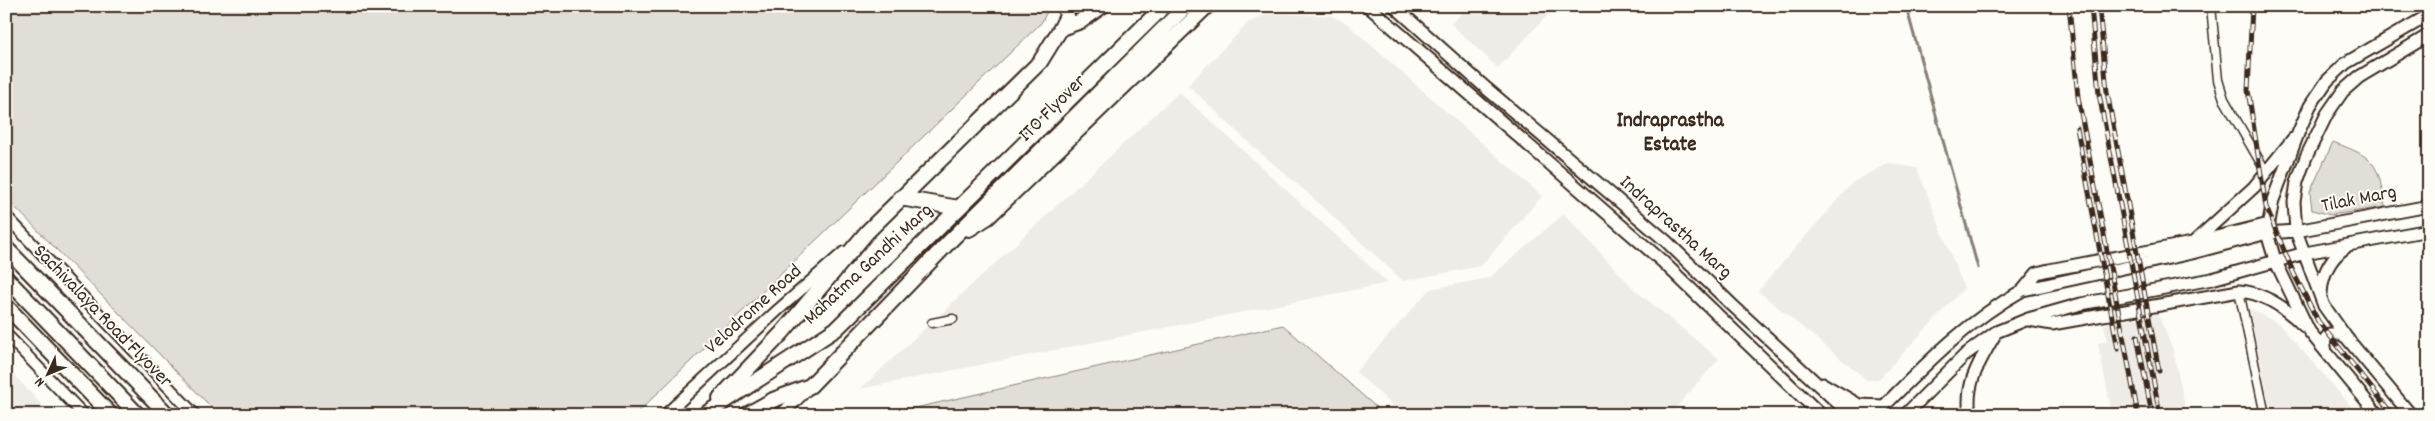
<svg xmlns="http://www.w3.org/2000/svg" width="2435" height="421" font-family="Dekko,sans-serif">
	<rect width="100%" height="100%" fill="#fdfcf7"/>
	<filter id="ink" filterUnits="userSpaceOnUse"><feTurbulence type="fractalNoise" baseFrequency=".02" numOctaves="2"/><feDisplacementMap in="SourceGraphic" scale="10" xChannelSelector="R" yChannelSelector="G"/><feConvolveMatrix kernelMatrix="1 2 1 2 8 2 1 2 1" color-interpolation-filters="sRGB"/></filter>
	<g filter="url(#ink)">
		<path fill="#efece7" d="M1468,6H1556L1498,68L1451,24Z
			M1267,14L1330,15L1346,23L1542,196L1481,266L1403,281L1304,190L1249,143L1188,85L1249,22Z
			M1179,92L1388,283L860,389Z
			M1888,163L1917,168L1964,288L1879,379L1867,380L1758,291L1853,182Z
			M1564,214L1634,289L1719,359L1669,415H1403L1356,372L1430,289L1489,278Z
			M2249,308L2279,324L2359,415H2272Z
			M2158,314L2173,350L2187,415H2112L2098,343L2107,341L2104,324Z
			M6,366L51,415H6Z"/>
		<path fill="#e1ded7" stroke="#8e847a" d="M6,6H1048L1049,8L1041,23L635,415H219L6,198Z
			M2333,142C2376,158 2378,162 2385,207L2330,215L2312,210L2310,192Z
			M1283,325L1385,415H884Z"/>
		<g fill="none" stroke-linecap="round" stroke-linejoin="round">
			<path stroke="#887d74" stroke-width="3" d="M1906,6L1978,268"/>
			<defs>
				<path id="minor" d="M2211,6L2218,80L2224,99L2266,172
					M2239,291L2265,415
					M932,323L953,319"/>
				<path id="tertiary" d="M6,216L195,415
					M6,334L84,415
					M665,415L778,310L844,252"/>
				<path id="secondary" d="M1368,6L1662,261L1821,415
					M1394,6L1487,89L1666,241L1731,304L1840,405L1865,415
					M2195,241L2254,187L2293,139
					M2023,290L2037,273L2049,270L2192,243L2269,224
					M2321,294C2322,275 2330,258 2346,247
					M2029,320L2052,324L2239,291C2264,293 2287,309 2304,326
					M2326,352L2324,341L2329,334H2340L2346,337
					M1823,384L1859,405L1884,406
					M781,415L809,387
					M1875,415C1921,369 1965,322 2023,290L2192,253L2267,233L2296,231L2429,206
					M1905,415L1966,354L1996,332L2028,319L2081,304L2212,279L2305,253L2429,230
					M1970,415C1965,383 1979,363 1994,336
					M2378,415L2309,331L2275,260L2267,233L2273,200L2299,131L2310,106L2327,81L2346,63L2429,15
					M2411,415L2346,337L2324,306L2296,231L2294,202L2297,182L2306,157L2327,114L2343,91L2359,77L2429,35"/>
				<path id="trunk" d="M1061,28L1081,21L1102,6
					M900,198L959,208
					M969,229L988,217L1207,6
					M6,248L168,415
					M6,278L138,415
					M6,306L111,415
					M720,398L782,333L867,232L1040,62L1061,28L1067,16L1065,6
					M704,415L836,329L1164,6
					M746,415L773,400L810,386L950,241L1186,6"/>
			</defs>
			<use href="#minor" stroke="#3b2a1e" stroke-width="11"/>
			<use href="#tertiary" stroke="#3b2a1e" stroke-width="14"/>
			<use href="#secondary" stroke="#3b2a1e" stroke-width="15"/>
			<use href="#trunk" stroke="#3b2a1e" stroke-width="18"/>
			<use href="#minor" stroke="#fdfcf7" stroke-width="8"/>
			<use href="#tertiary" stroke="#fdfcf7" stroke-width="10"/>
			<use href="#secondary" stroke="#fdfcf7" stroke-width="11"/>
			<use href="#trunk" stroke="#fdfcf7" stroke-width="14"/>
			<defs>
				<path id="rail" d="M2069,6L2078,97L2138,415
					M2091,6L2099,94L2160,415
					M2099,6L2107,92L2159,371
					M2252,6L2248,90L2266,207L2294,274L2318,321L2393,415
					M2077,128L2118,349
					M2137,336L2152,415"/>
			</defs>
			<use href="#rail" stroke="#3b2a1e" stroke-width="5"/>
			<use href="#rail" stroke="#fdfcf7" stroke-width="3" stroke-dasharray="9" stroke-linecap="butt"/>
		</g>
	</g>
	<g text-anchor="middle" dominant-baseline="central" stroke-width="4" stroke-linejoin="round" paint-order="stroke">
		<g font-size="20" fill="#3b2a1e" stroke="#fdfcf7">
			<text transform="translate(1053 109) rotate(-45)">ITO Flyover</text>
			<text transform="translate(2359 200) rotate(-11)">Tilak Marg</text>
			<text transform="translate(1675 228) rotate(42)">Indraprastha Marg</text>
			<text transform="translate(869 265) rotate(-43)">Mahatma Gandhi Marg</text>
			<text transform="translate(754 310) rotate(-42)">Velodrome Road</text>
			<text transform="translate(102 317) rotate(46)">Sachivalaya Road Flyover</text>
		</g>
		<g font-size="21" font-weight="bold" fill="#3b2a1e" stroke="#fdfcf7">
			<text x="1670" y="122">Indraprastha<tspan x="1670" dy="24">Estate</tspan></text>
		</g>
	</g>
	<rect width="2435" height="421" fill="none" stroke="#fdfcf7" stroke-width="25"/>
	<rect x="12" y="12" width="2410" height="396" fill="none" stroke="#3b2a1e" stroke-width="2" filter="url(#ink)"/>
	<g transform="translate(48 374) rotate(226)" stroke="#fdfcf7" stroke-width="4" paint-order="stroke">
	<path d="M0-4L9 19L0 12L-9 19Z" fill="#3b2a1e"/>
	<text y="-8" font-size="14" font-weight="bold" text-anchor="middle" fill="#3b2a1e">N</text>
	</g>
</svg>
